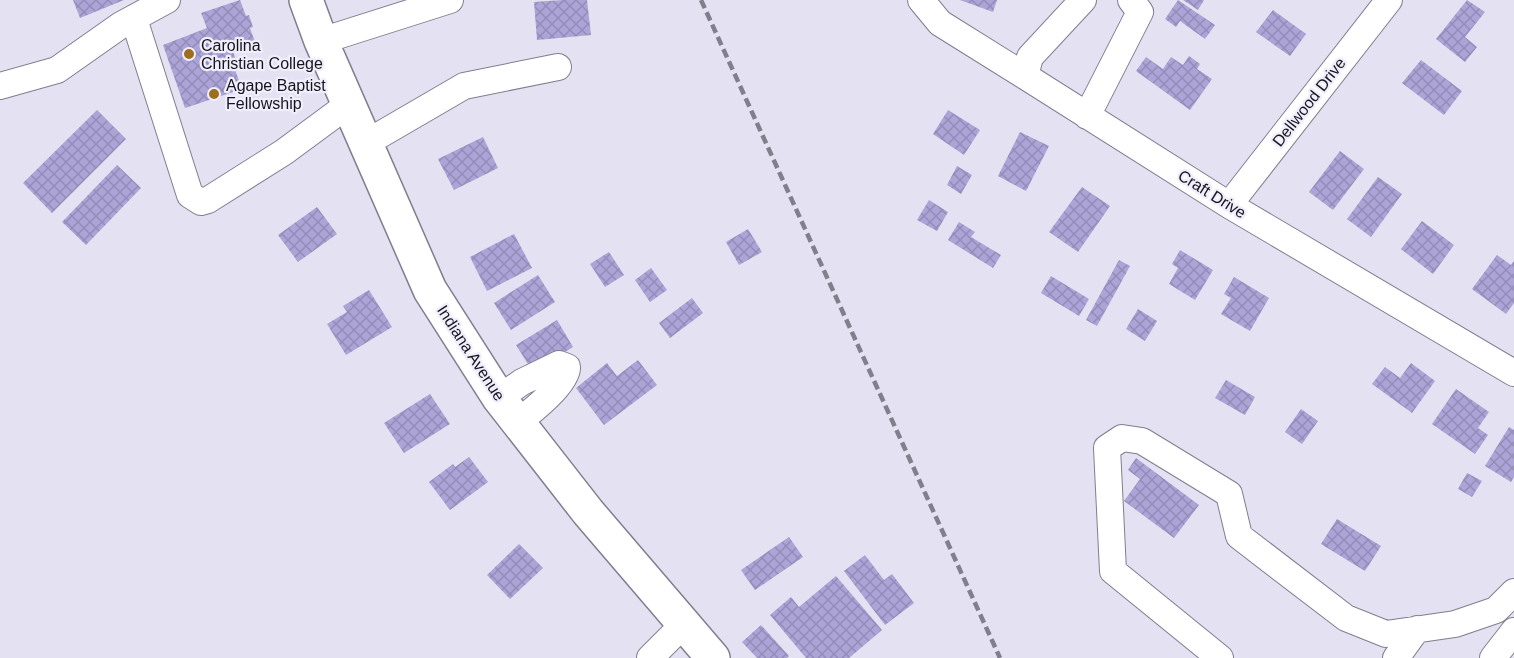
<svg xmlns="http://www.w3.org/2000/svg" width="1514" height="658" font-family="Helvetica,sans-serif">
	<defs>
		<pattern id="building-cross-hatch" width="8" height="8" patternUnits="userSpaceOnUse" patternTransform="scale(1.5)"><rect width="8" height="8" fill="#aca4d7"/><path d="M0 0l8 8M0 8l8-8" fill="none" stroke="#938cb8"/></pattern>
	</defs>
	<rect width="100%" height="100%" fill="#e3e1f2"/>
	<path fill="url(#building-cross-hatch)" d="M73,0H124L80,18Z
		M240,0L246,16L249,15L253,27L250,28L256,45L233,52L238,65L234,67L242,89L185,108L163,45L207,28L201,13Z
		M563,0H587L591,35L537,40L534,2Z
		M960,0H997L993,12Z
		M1178,0L1215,25L1205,39L1180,21L1176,27L1165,19Z
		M1183,0H1204L1198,10Z
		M1467,0L1485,12L1465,37L1477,47L1465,62L1436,39Z
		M1273,10L1306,34L1290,56L1256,32Z
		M1189,56L1200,64L1197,69L1212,79L1190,110L1136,71L1146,57L1163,69L1171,57L1183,65Z
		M1421,60L1462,91L1444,115L1402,83Z
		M97,110L126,139L52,213L23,183Z
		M948,110L980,130L964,155L933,134Z
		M1020,132L1049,146L1026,191L998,176Z
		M483,137L498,168L454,190L438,159Z
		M1340,151L1364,169L1333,210L1309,192Z
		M117,165L141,188L86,245L62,222Z
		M957,166L972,175L961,194L947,185Z
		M1378,177L1402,194L1371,237L1347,219Z
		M1082,187L1110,206L1078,252L1049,232Z
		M929,200L948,212L937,231L917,220Z
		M317,207L337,234L298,262L278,235Z
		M1422,221L1454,245L1433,274L1401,249Z
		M959,222L975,232L971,237L1001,255L993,268L948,240Z
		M748,229L762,252L739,265L726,242Z
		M514,234L532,268L487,291L470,257Z
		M1180,250L1213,270L1195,300L1169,284L1178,268L1172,264Z
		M609,252L624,275L605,287L590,264Z
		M1497,255L1511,265L1514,261V303L1506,314L1472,289Z
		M1119,260L1130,266L1097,326L1086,320Z
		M651,268L667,290L650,302L635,280Z
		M538,275L555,302L511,330L494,303Z
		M1051,276L1089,299L1079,316L1041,293Z
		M1234,277L1269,298L1250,331L1221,314L1231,298L1224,294Z
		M369,290L392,327L346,355L327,324L347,312L343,306Z
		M692,298L703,313L670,338L659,323Z
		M1138,309L1157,321L1145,341L1126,329Z
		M557,320L573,347L533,372L516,345Z
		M638,360L657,385L604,425L576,388L607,363L617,376Z
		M1411,363L1435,381L1412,413L1372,384L1385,367L1400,378Z
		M1226,380L1255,397L1245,415L1215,398Z
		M1456,389L1489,412L1478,428L1488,435L1475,454L1432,424Z
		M430,394L450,424L404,453L384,423Z
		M1301,409L1318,421L1302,444L1285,432Z
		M1509,427L1514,430V477L1511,482L1485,466Z
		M469,457L488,482L450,510L429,482L453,464L455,467Z
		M1136,458L1199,505L1174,538L1124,501L1140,479L1128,470Z
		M1467,473L1482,481L1472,497L1458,489Z
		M1337,519L1381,546L1365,571L1321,544Z
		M789,537L803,557L755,590L741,570Z
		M519,544L543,568L510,599L487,575Z
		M865,555L884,580L892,574L914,603L885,625L844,571Z
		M836,576L882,630L849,658H806L770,615L791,597L799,607Z
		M761,625L789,656L787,658H757L742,642Z"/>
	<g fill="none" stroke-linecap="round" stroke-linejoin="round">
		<defs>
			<path id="minor" d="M921,0L940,23L1025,76L1229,205L1514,373
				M134,19L190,195L201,202L208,200L284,152L349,104
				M321,41L450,0
				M1025,76L1030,57L1083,0
				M0,86L57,70L121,25L167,0
				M1087,116L1140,12L1131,0
				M366,143L464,86L558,67
				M1229,205L1389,0
				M499,398L522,382L559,364L567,367C568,383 531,412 518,422
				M650,658L684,624
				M1220,658L1113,571L1107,448L1122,438L1142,441L1229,494L1239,536L1346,618L1386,634L1455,624L1496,610L1514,592
				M1396,658L1417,629
				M1493,658L1514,631"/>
			<path id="major" d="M306,0L321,41L430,290L499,398L588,512L713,658"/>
		</defs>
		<use href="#minor" stroke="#807e8e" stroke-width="28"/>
		<use href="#major" stroke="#807e8e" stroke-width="36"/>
		<use href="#minor" stroke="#fff" stroke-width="26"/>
		<use href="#major" stroke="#fff" stroke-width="33"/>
		<path stroke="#807f8b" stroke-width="4.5" stroke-dasharray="9 4.5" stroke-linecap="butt" d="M701,0L1000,658"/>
	</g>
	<g fill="#9c6e1e" stroke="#f0eefd" stroke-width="2">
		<circle cx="189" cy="54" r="6"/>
		<circle cx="214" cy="94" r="6"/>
	</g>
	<g text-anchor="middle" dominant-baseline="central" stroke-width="4.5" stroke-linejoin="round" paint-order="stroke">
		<g font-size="16" fill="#15151a" stroke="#f0eefd" text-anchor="start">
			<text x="201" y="45">Carolina<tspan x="201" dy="18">Christian College</tspan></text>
			<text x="226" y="85">Agape Baptist<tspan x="226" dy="18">Fellowship</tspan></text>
		</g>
		<g font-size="16" fill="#15151a" stroke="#f0eefd">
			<text transform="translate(1309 102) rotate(-52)">Dellwood Drive</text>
			<text transform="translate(1212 194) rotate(32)">Craft Drive</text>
			<text transform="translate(471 353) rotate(57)">Indiana Avenue</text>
		</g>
	</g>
</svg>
